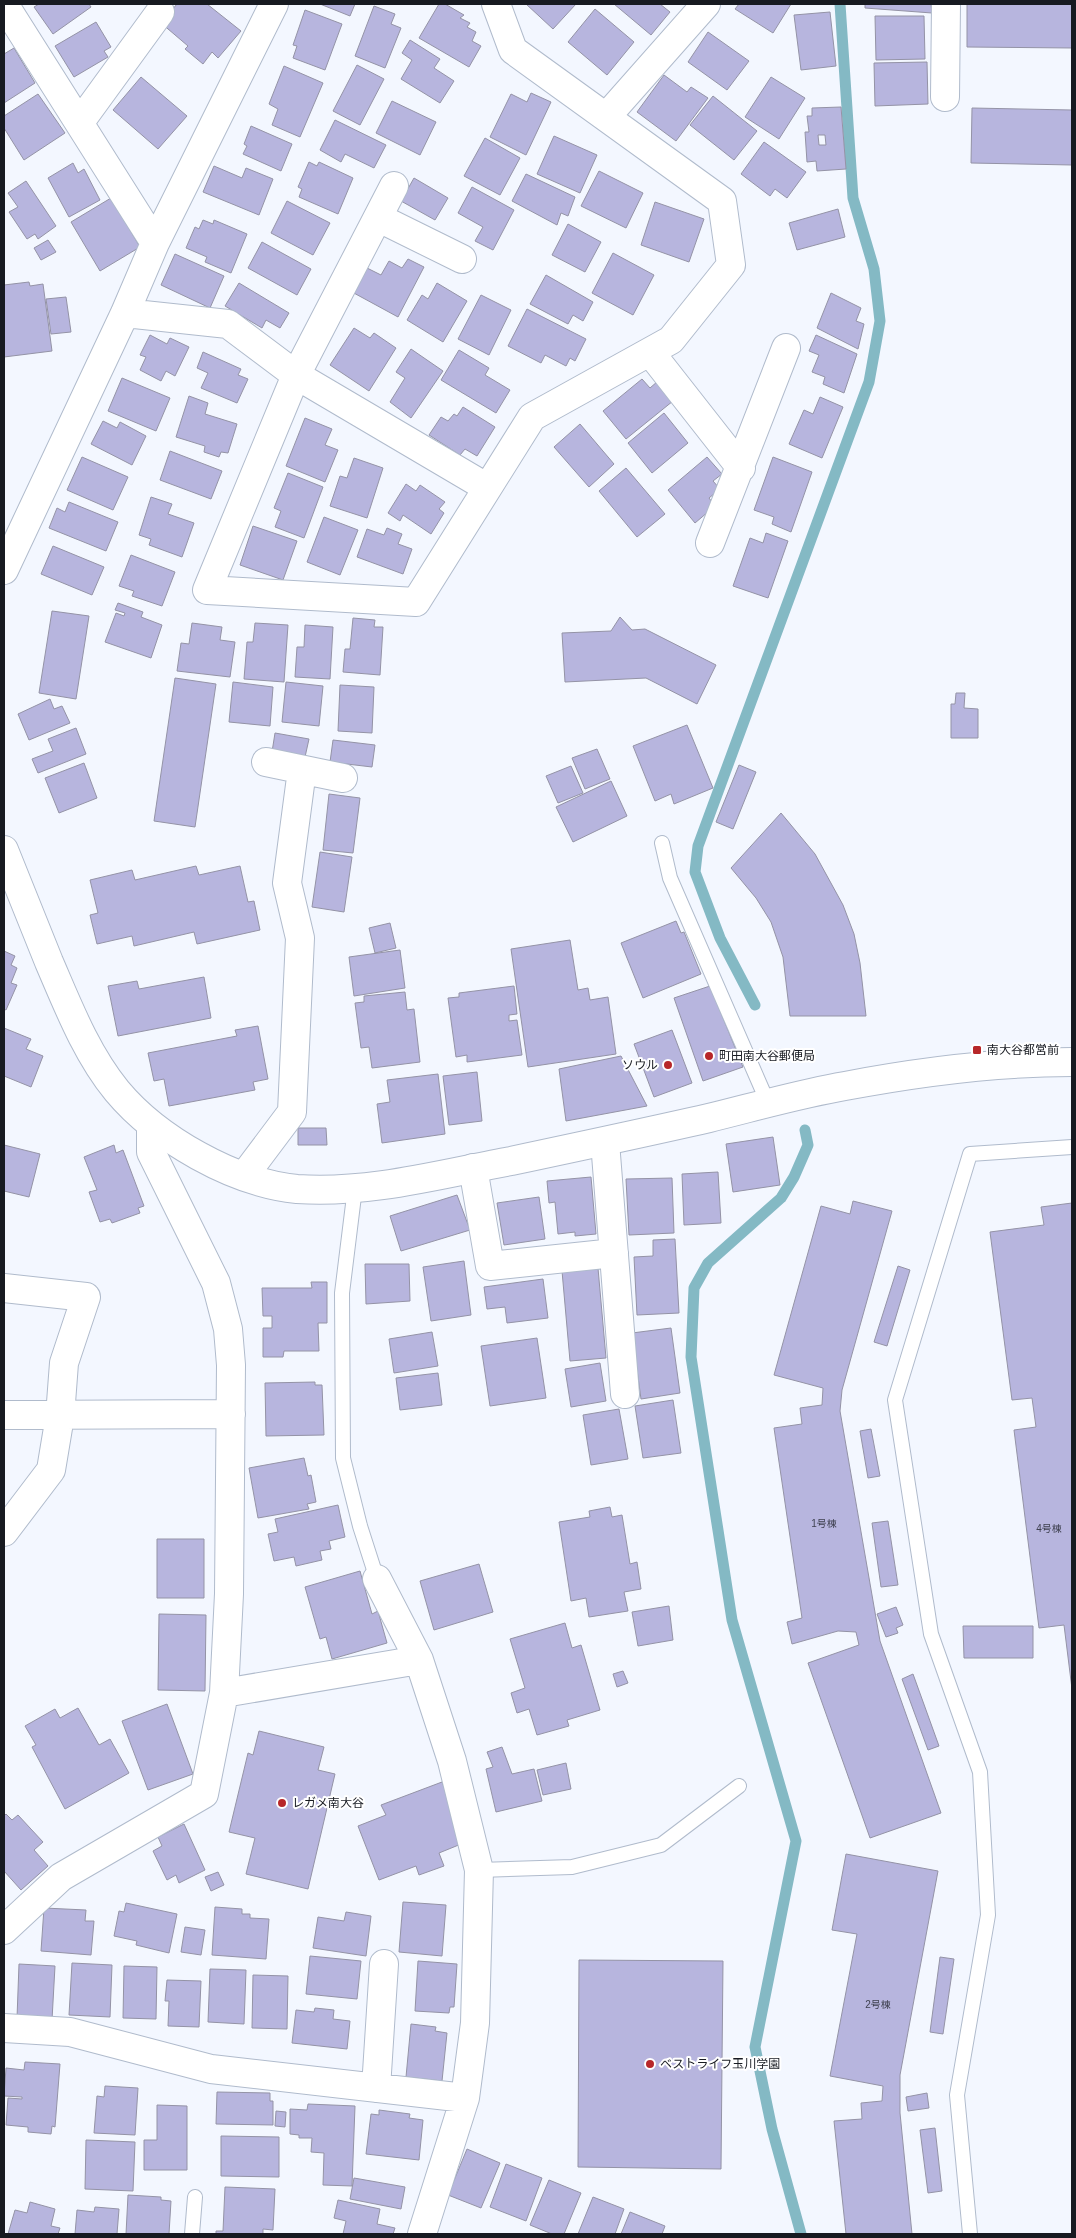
<svg xmlns="http://www.w3.org/2000/svg" width="1076" height="2238" font-family="Arial,'Noto Sans JP',sans-serif">
	<rect width="100%" height="100%" fill="#f3f7ff"/>
	<g fill="none" stroke-linecap="round" stroke-linejoin="round">
		<path stroke="#84b9c4" stroke-width="11" d="M755,1005L720,938L695,872L698,846L869,382L880,321L874,269L853,198L840,4
			M801,2234L772,2129L755,2047L796,1841L732,1620L691,1357L694,1288L708,1263L781,1198L794,1177L808,1145L805,1130"/>
	</g>
	<path fill="#b7b5de" stroke="#9493a6" fill-rule="evenodd" d="M39,4H89L91,7L53,34L34,7Z
		M177,4H207L241,31L218,58L212,52L203,64L185,49L188,46L161,23Z
		M320,4H355L350,16Z
		M439,4H445L464,15L460,18L470,23L467,27L476,32L472,41L481,46L469,67L419,38Z
		M526,4H576L553,29Z
		M614,4H660L670,12L651,35Z
		M739,4H791L773,33L735,9Z
		M865,4H931L932,13L865,8Z
		M967,4H1072V48L967,47Z
		M374,6L395,14L391,24L401,28L385,68L355,56Z
		M595,9L634,42L607,75L568,42Z
		M305,10L342,24L325,70L293,58L297,46L293,45Z
		M830,12L836,66L801,70L794,15Z
		M875,16H924L925,59L876,60Z
		M96,22L111,47L104,51L108,57L74,77L55,46Z
		M708,32L749,61L727,90L688,62Z
		M410,40L440,59L434,68L454,81L440,103L401,79L412,60L402,53Z
		M14,48L35,83L4,103V54Z
		M927,62L928,104L875,106L874,63Z
		M357,65L384,79L360,125L333,111Z
		M284,66L323,83L300,137L272,125L278,109L269,104Z
		M664,75L687,92L691,87L708,98L676,141L637,112Z
		M141,77L187,116L158,149L113,110Z
		M771,77L805,98L779,139L745,117Z
		M531,93L551,102L526,155L490,137L511,94L527,102Z
		M38,94L65,133L24,160L4,128V116Z
		M713,96L757,131L734,160L690,125Z
		M392,101L436,122L420,155L376,133Z
		M841,107L846,169L817,171L816,161L807,162L805,132H809L807,116H812V108ZM818,135H825L826,145H819Z
		M972,108L1072,110V165L971,163Z
		M335,120L386,145L374,168L345,154L341,162L320,150Z
		M251,126L292,144L281,171L243,154L247,146L244,144Z
		M554,136L597,155L580,193L537,174Z
		M485,138L520,158L500,195L464,176Z
		M764,142L806,172L787,198L775,189L770,196L741,174Z
		M309,162L317,166L319,162L353,178L338,214L299,197L302,189L298,187Z
		M73,163L78,173L84,169L100,200L69,217L48,178Z
		M214,166L242,178L246,168L273,179L259,215L203,192Z
		M599,171L643,193L626,228L581,206Z
		M526,174L575,197L568,216L561,213L557,225L512,201Z
		M414,178L448,198L435,220L401,201Z
		M26,181L56,226L38,239L35,234L27,239L9,212L18,207L8,193Z
		M472,187L514,210L493,250L475,241L483,227L458,213Z
		M111,198L140,247L100,271L71,222Z
		M287,201L330,223L313,255L271,233Z
		M655,202L704,219L689,262L641,245Z
		M838,209L845,237L797,250L789,223Z
		M203,220L213,224L214,220L247,234L231,273L205,262L207,257L186,248L195,227L199,229Z
		M568,224L601,242L585,272L552,255Z
		M48,240L56,252L41,260L34,248Z
		M262,242L311,269L297,295L248,268Z
		M613,253L654,275L633,315L592,293Z
		M175,254L224,276L210,308L161,285Z
		M408,259L424,267L398,317L352,292L365,267L381,275L389,261L402,268Z
		M546,275L593,302L583,321L573,315L568,324L530,304Z
		M29,282L30,286L43,284L52,351L4,357V285Z
		M239,283L289,313L280,328L266,320L262,328L225,306Z
		M437,283L467,301L443,342L407,320L422,295L428,299Z
		M831,293L861,308L856,321L864,324L858,349L817,328Z
		M481,295L511,310L489,355L458,339Z
		M66,297L71,332L51,334L46,299Z
		M527,309L586,339L575,361L570,358L566,366L545,355L541,363L508,346Z
		M354,328L370,338L374,333L396,348L369,391L330,365Z
		M150,335L167,344L170,338L189,347L175,376L166,371L161,381L140,370L146,357L140,355Z
		M816,335L857,354L844,393L823,384L825,377L812,372L819,355L809,351Z
		M411,349L443,371L411,418L390,402L405,378L396,372Z
		M459,350L489,368L485,375L510,390L496,413L441,380Z
		M203,352L241,369L238,375L248,379L237,403L201,388L208,373L197,368Z
		M122,378L170,398L156,431L108,411Z
		M642,379L650,388L658,381L673,401L626,439L603,411Z
		M189,396L208,403L205,414L237,424L228,453L221,452L219,457L204,452L205,446L176,437Z
		M820,397L843,407L822,458L789,444L804,410L813,414Z
		M463,407L495,427L477,456L465,449L460,455L429,435L441,417L448,421L454,414L457,416Z
		M664,413L688,443L652,473L628,443Z
		M305,418L332,429L325,445L338,450L325,482L286,466Z
		M103,421L117,428L120,422L146,436L132,465L91,444Z
		M580,424L614,464L589,487L554,447Z
		M170,451L222,471L211,499L160,480Z
		M82,457L128,477L113,510L67,490Z
		M707,457L722,474L713,481L720,489L709,498L715,506L695,523L668,490Z
		M773,457L812,472L791,532L772,524L774,517L754,510Z
		M354,458L383,468L367,518L330,506L340,476L347,478Z
		M626,468L665,514L637,537L599,491Z
		M288,473L323,487L304,538L275,527L281,511L274,508Z
		M406,484L416,491L420,485L445,502L439,509L444,513L431,534L403,515L400,521L388,513Z
		M151,497L172,504L168,514L194,523L182,557L149,545L151,539L139,535Z
		M69,502L118,522L106,551L49,528L57,508L65,512Z
		M324,517L358,530L340,575L307,562Z
		M253,526L297,541L283,580L240,565Z
		M387,528L402,534L398,544L412,549L403,574L357,557L367,529L384,535Z
		M766,533L788,541L768,598L733,586L750,538L763,543Z
		M53,546L104,567L92,595L41,574Z
		M131,555L175,572L162,606L132,596L134,591L119,586Z
		M118,603L143,612L141,617L162,625L151,658L105,642L116,613L124,616L125,613L115,610Z
		M52,611L89,616L76,699L39,693Z
		M620,617L632,630L645,629L716,665L697,704L646,678L565,682L562,633L611,631Z
		M353,618L375,620L374,627H383L380,675L343,672L345,649H350Z
		M192,623L222,627L220,640L235,642L230,677L177,671L181,643L189,644Z
		M255,623L288,625L284,682L244,679L247,642H253Z
		M305,625L333,627L330,679L295,677L297,647H304Z
		M175,678L216,684L195,827L154,821Z
		M233,682L273,687L270,726L229,722Z
		M286,682L323,686L319,726L282,722Z
		M340,685L374,687L372,733L338,731Z
		M956,693H965L964,708L978,709V738H951V704H955Z
		M50,699L54,709L62,706L70,723L29,740L18,714Z
		M687,725L713,788L674,804L671,794L655,801L633,746Z
		M76,728L86,754L38,773L32,759L53,751L48,739Z
		M275,733L309,739L305,757L272,752Z
		M333,740L375,745L372,767L330,762Z
		M597,749L610,779L585,789L572,758Z
		M84,763L97,798L59,813L45,778Z
		M739,765L756,772L733,829L716,822Z
		M571,766L583,793L558,803L546,776Z
		M611,781L627,816L573,842L556,807Z
		M329,794L360,798L353,853L323,850Z
		M781,813L815,854L843,905L854,934L860,963L866,1016H790L783,957L771,922L756,898L731,868Z
		M320,852L352,857L344,912L312,907Z
		M196,866L199,875L240,866L248,902L254,901L260,930L197,944L194,932L134,946L132,936L97,944L90,915L98,913L90,880L132,870L135,880Z
		M676,921L681,933L684,932L701,974L643,998L621,943Z
		M390,923L396,948L375,953L369,928Z
		M570,940L578,990L588,988L590,1000L608,997L616,1054L528,1067L511,949Z
		M400,950L405,988L354,996L349,957Z
		M4,951L15,956L11,965L17,968L11,983L17,985L6,1010L4,1009Z
		M204,977L211,1018L118,1036L108,986L137,981L139,989Z
		M514,986L517,1014L509,1015V1021L517,1020L522,1055L467,1062V1055L456,1057L448,998L459,997V993Z
		M710,986L743,1067L703,1081L674,998Z
		M405,992L407,1010L414,1009L420,1062L372,1068L369,1047L361,1048L355,1003L364,1002V996Z
		M258,1026L268,1079L253,1082L255,1090L169,1106L164,1079L154,1081L148,1053L237,1036L235,1030Z
		M4,1028L31,1039L26,1049L43,1056L31,1087L4,1076Z
		M672,1030L692,1083L654,1097L634,1044Z
		M621,1056L647,1106L566,1121L559,1069Z
		M477,1072L482,1121L449,1125L443,1076Z
		M438,1074L445,1134L382,1143L377,1104L390,1102L387,1080Z
		M298,1128H326L327,1145H298Z
		M773,1137L780,1185L733,1192L726,1144Z
		M4,1145L40,1154L29,1197L4,1191Z
		M114,1145L116,1153L123,1150L144,1206L138,1208L140,1213L112,1223L110,1219L100,1222L89,1192L97,1190L84,1157Z
		M718,1172L721,1223L684,1225L682,1174Z
		M591,1177L596,1234L575,1236V1232L558,1234L555,1202L549,1203L547,1181Z
		M672,1178L674,1233L629,1235L626,1179Z
		M457,1195L470,1230L401,1251L390,1216Z
		M539,1197L545,1239L504,1245L497,1203Z
		M853,1201L892,1211L842,1390L840,1411L880,1641L941,1813L870,1838L808,1663L859,1645L856,1632L838,1631L792,1644L787,1622L802,1618L774,1428L802,1424L800,1408L822,1405L823,1388L774,1375L821,1206L850,1214Z
		M1072,1203V1689L1064,1625L1039,1628L1014,1430L1036,1427L1032,1398L1012,1400L990,1232L1044,1225L1041,1207Z
		M675,1239L679,1313L637,1315L634,1257L653,1256V1240Z
		M464,1261L471,1315L431,1321L423,1267Z
		M365,1264H409L410,1301L366,1304Z
		M898,1266L910,1270L887,1346L874,1342Z
		M598,1268L606,1358L570,1361L562,1271Z
		M543,1279L548,1318L507,1323L505,1307L487,1309L484,1287Z
		M311,1282H327V1323H318L319,1351H284L283,1357H263V1328H272V1316H263L262,1288H312Z
		M671,1328L680,1393L641,1399L632,1333Z
		M432,1332L438,1366L394,1373L389,1339Z
		M537,1338L546,1398L490,1406L481,1346Z
		M600,1363L606,1401L571,1407L565,1369Z
		M438,1373L442,1405L400,1410L396,1378Z
		M315,1382V1385H322L324,1435L266,1436L265,1383Z
		M673,1400L681,1453L643,1458L635,1406Z
		M619,1409L628,1459L591,1465L583,1415Z
		M871,1429L880,1476L868,1478L860,1431Z
		M304,1458L308,1476L311,1475L316,1502L307,1504L309,1509L258,1518L249,1468Z
		M338,1505L345,1537L329,1541L331,1549L320,1551L322,1560L296,1566L294,1557L274,1561L268,1534L278,1532L275,1519Z
		M610,1507L612,1517L622,1515L630,1564L637,1562L641,1589L624,1592L628,1611L589,1617L586,1598L571,1601L559,1522L590,1517L589,1511Z
		M888,1521L898,1585L881,1587L872,1523Z
		M157,1539H204V1598H157Z
		M479,1564L493,1612L434,1630L420,1581Z
		M360,1571L372,1614L378,1611L387,1643L332,1659L326,1637L320,1639L305,1587Z
		M669,1606L673,1640L638,1646L632,1612Z
		M896,1607L903,1625L896,1628L898,1633L886,1637L877,1614Z
		M159,1614L206,1615L205,1691L158,1690Z
		M565,1623L572,1648L581,1645L600,1710L567,1720L569,1726L537,1735L529,1709L517,1713L511,1693L525,1688L510,1639Z
		M963,1626H1033V1658H964Z
		M623,1671L628,1683L617,1687L613,1674Z
		M913,1674L939,1746L928,1750L902,1679Z
		M167,1704L193,1774L148,1790L122,1721Z
		M78,1708L99,1745L110,1739L129,1773L65,1809L32,1747L36,1745L25,1726L55,1709L60,1718Z
		M259,1731L324,1747L318,1770L335,1774L308,1889L246,1874L255,1838L229,1832L248,1753L253,1755Z
		M502,1747L512,1774L534,1769L542,1801L496,1812L486,1769L493,1767L487,1752Z
		M566,1763L571,1789L543,1795L537,1770Z
		M442,1782L466,1842L439,1853L444,1866L419,1875L416,1866L379,1880L358,1826L386,1815L381,1805Z
		M6,1814L12,1820L18,1815L43,1842L34,1850L48,1866L21,1890L4,1871V1816Z
		M184,1824L205,1870L179,1883L176,1875L167,1880L153,1851L162,1846L158,1837Z
		M846,1854L938,1871L900,2075V2113L912,2234H846L834,2121L862,2119L861,2103L882,2101L883,2086L830,2076L857,1934L832,1930Z
		M218,1872L224,1885L211,1891L205,1877Z
		M403,1902L446,1905L442,1956L399,1952Z
		M126,1903L177,1914L169,1953L136,1945L137,1941L114,1936L119,1911L124,1912Z
		M215,1907L242,1909V1914H250V1918L269,1919L266,1959L212,1955Z
		M44,1908L86,1910L85,1921H94L91,1955L41,1951Z
		M346,1912L371,1916L366,1956L313,1948L318,1917L344,1921Z
		M185,1927L205,1930L201,1955L181,1952Z
		M310,1956L361,1961L357,1999L306,1994Z
		M940,1957L954,1959L943,2034L930,2032Z
		M579,1960L723,1961L721,2169L578,2167Z
		M418,1961L457,1964L454,2007H450L449,2013L415,2011Z
		M72,1963L112,1965L110,2017L69,2015Z
		M19,1964L55,1966L52,2020L17,2018Z
		M124,1966L157,1967L156,2019L123,2018Z
		M210,1969L246,1970L244,2024L208,2022Z
		M253,1975L288,1976L287,2029L252,2028Z
		M167,1980L201,1981L199,2027L168,2026L169,2001H165Z
		M315,2008L334,2010L333,2019L350,2021L347,2049L292,2043L296,2010L314,2012Z
		M411,2024L436,2027L435,2031L447,2033L442,2081L406,2077Z
		M25,2062L60,2064L55,2127L52,2126L51,2134L28,2132V2127L6,2125L8,2098L22,2099V2097L4,2096L6,2068L24,2070Z
		M105,2086L138,2088L135,2135L94,2133L97,2096L104,2097Z
		M217,2092L270,2093V2101H273V2125L216,2124Z
		M927,2093L929,2108L908,2111L906,2097Z
		M308,2104L355,2106L352,2186L323,2185L324,2153L311,2152L312,2138H299V2135L290,2134V2109L307,2110Z
		M157,2105L187,2106V2170H144V2140H157Z
		M379,2110L410,2114L409,2118L423,2120L419,2160L366,2154L371,2114L379,2115Z
		M276,2111L286,2112L285,2127L275,2126Z
		M935,2128L942,2191L928,2193L920,2130Z
		M221,2136L279,2137V2177L221,2176Z
		M86,2140L135,2142L133,2191L85,2189Z
		M467,2149L500,2163L481,2208L448,2195Z
		M506,2164L542,2178L526,2221L490,2207Z
		M354,2178L405,2187L401,2209L350,2199Z
		M549,2180L581,2193L564,2234H552L530,2225Z
		M225,2187L275,2189L273,2230L263,2229V2234H216V2231H223Z
		M128,2195L161,2197V2200L171,2201L169,2234H126Z
		M593,2197L624,2209L615,2234H578Z
		M338,2200L380,2209L377,2224L395,2228L393,2234H343L346,2221L334,2218Z
		M30,2202L55,2209L51,2226L60,2228L58,2234H8L15,2210L27,2213Z
		M95,2207L119,2209L117,2234H75L77,2210L94,2212Z
		M630,2212L665,2226L662,2234H621Z"/>
	<g fill="none" stroke-linecap="round" stroke-linejoin="round">
		<defs>
			<path id="service" d="M662,843L670,878L768,1103
				M355,1188L342,1293L343,1458L360,1526L377,1579
				M479,1870L572,1867L661,1845L739,1786
				M192,2234L195,2197
				M970,2234L957,2095L988,1915L980,1772L931,1634L895,1400L970,1154L1072,1147"/>
			<path id="minor" d="M4,4L155,243
				M945,97L946,4
				M607,116L706,4
				M80,122L160,12
				M394,186L296,375L207,590L416,602L532,417L671,340L731,265L722,201L513,50L496,4
				M379,218L462,259
				M125,313L228,324L296,375L486,487
				M650,352L741,468
				M710,543L786,348
				M4,570L125,313L155,243L274,4
				M266,762L343,778
				M605,1142L625,1394
				M473,1168L490,1266L614,1253
				M244,1176L292,1112L300,938L287,883L302,770
				M4,1288L86,1297L64,1363L60,1416L51,1470L4,1532
				M4,1415L231,1414
				M377,1579L419,1660L452,1761L479,1870L475,2023L465,2098L422,2234
				M224,1693L419,1660
				M4,1930L61,1877L204,1794L224,1693L229,1594L231,1365L228,1329L216,1283L151,1152V1126
				M4,2028L70,2032L211,2069L465,2098
				M376,2088L384,1964"/>
			<path id="tertiary" d="M4,850C19,887 34,925 49,962C68,1006 86,1053 117,1091C157,1139 234,1183 297,1189C369,1194 441,1174 511,1161C577,1147 643,1133 709,1118C754,1107 799,1094 845,1086C919,1072 997,1062 1072,1062"/>
		</defs>
		<use href="#service" stroke="#b0bbcc" stroke-width="16"/>
		<use href="#minor" stroke="#b0bbcc" stroke-width="30"/>
		<use href="#tertiary" stroke="#b0bbcc" stroke-width="30"/>
		<use href="#service" stroke="#fff" stroke-width="14"/>
		<use href="#minor" stroke="#fff" stroke-width="28"/>
		<use href="#tertiary" stroke="#fff" stroke-width="28"/>
	</g>
	<g fill="#b72729" stroke="#fff" stroke-width="2">
		<rect x="972" y="1045" width="10" height="10" rx="2.5"/>
		<circle cx="709" cy="1056" r="5"/>
		<circle cx="668" cy="1065" r="5"/>
		<circle cx="282" cy="1803" r="5"/>
		<circle cx="650" cy="2064" r="5"/>
	</g>
	<g text-anchor="middle" dominant-baseline="central" stroke-width="4" stroke-linejoin="round" paint-order="stroke">
		<g font-size="10" fill="#3f4150">
			<text x="824" y="1523">1号棟</text>
			<text x="1049" y="1528">4号棟</text>
			<text x="878" y="2004">2号棟</text>
		</g>
		<g font-size="12" fill="#171a21" stroke="#fff" text-anchor="start">
			<text x="987" y="1050">南大谷都営前</text>
			<text x="719" y="1056">町田南大谷郵便局</text>
			<text x="658" y="1065" text-anchor="end">ソウル</text>
			<text x="292" y="1803">レガメ南大谷</text>
			<text x="660" y="2064">ベストライフ玉川学園</text>
		</g>
	</g>
	<rect width="1076" height="2238" fill="none" stroke="#171a21" stroke-width="10"/>
</svg>
